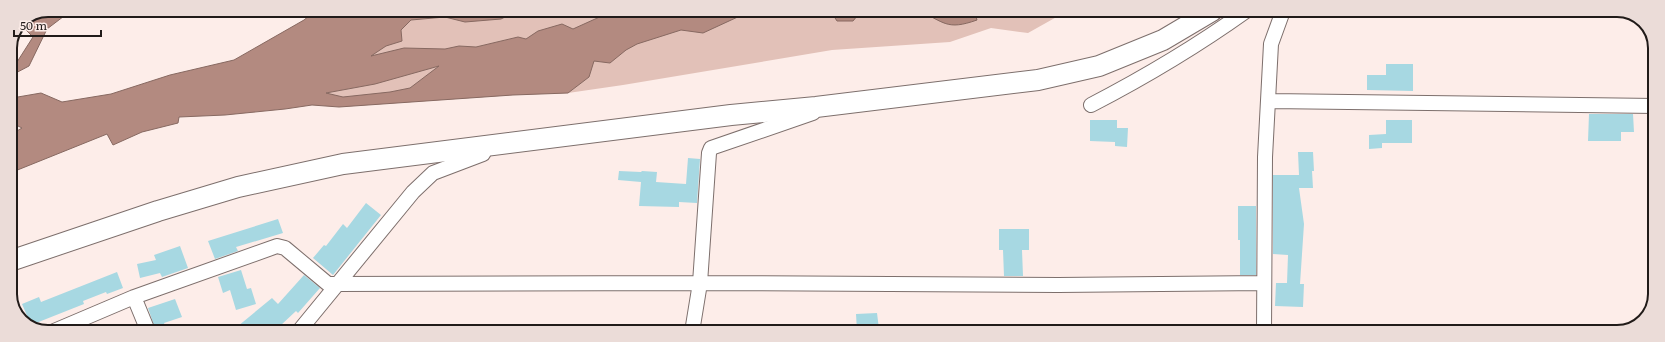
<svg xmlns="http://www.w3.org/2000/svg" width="1665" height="342" font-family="Literata,serif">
	<rect width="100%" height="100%" fill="#fdede9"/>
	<path fill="#e2c1b8" d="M316,10H1069L1028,33L991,28L950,42L832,50L623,85L568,93L513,95L339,107L325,93L373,84L304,20Z"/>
	<path fill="#b38a80" stroke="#876961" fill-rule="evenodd" d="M48,10H72L47,29L29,66L10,76V73L33,37L22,26L17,30L21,21Z
		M316,10H519L501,19L465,22L445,17L411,20L401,30L402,41L386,46L371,56L404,48L445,49L459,46L476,47L518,37L526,39L538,31L562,24L573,29L615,10H769L742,15L703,33L681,30L637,44L626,50L610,63L594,61L589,77L568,93L513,95L339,107L312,105L285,109L225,115L179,117L178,123L142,132L113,145L107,134L10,173V135L22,128L10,122V102L12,98L41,93L62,102L111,94L170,75L234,60L304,20ZM439,66L410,88L390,92L343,97L326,93L375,84Z
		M830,10H862L853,21H837Z
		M917,10H974L977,20C946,31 945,22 917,10Z"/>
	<path fill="#a7d8e2" d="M1386,64H1413V91L1367,90V75H1386Z
		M1589,114H1633L1634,132H1621V141H1588Z
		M1090,120H1117V128H1128L1127,147L1115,146V142L1090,141Z
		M1386,120H1412V143H1382V148L1369,149V135L1386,134Z
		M1298,152H1313L1314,171H1312L1313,188H1299L1304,224L1300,284H1304L1303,307L1275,306L1276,283H1287L1288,255L1273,254V175H1299Z
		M688,158L700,159L697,203L679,202V207L639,206L641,182L618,180L619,171L641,172L642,171L657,172L656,182L686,184Z
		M366,203L381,215L333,275L313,258L324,245L326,246L343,224L347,228Z
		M1238,206H1256V275H1240V240H1238Z
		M278,219L283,233L236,247L238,251L215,259L208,241Z
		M999,229H1029V250H1022L1023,276H1004L1003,250H999Z
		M180,246L188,268L162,277L160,273L140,278L137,264L156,260L154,255Z
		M241,270L247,289L251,288L256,304L236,310L230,290L223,293L218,277Z
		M117,272L123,288L107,294L106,292L83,301L84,304L31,325L22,304L39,297L41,302Z
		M304,275L320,288L298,313L296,311L280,326L285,331H232L272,298L278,304Z
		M175,299L182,317L164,323L167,331H156L148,308Z
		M877,313L879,329L857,331L856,314Z"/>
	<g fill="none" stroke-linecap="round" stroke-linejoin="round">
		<defs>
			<path id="street" d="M1268,101L1655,106
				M1091,105C1145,77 1197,46 1246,11
				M134,297L148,331
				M54,331L134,297L277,246L285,248L328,284H336L700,283L1058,285L1264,283
				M299,331L413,192L433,173L483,154L486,147
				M692,332L700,283L709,153L711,148L813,113L814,111
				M1264,332L1265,157L1271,44L1283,11"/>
			<path id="secondary" d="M10,261L158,211L238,187L343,164L731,115L816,107L1038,80L1099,66L1163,40L1212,11"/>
		</defs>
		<use href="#street" stroke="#7d6f6c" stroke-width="16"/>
		<use href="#secondary" stroke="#7d6f6c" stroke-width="22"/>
		<use href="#street" stroke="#fff" stroke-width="14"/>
		<use href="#secondary" stroke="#fff" stroke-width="20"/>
	</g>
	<path d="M0 0H1665V342H0ZM48 17H1617A31 31 0 0 1 1648 48V294A31 31 0 0 1 1617 325H48A31 31 0 0 1 17 294V48A31 31 0 0 1 48 17Z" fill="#ebdcd8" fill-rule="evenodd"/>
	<path fill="none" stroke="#211b19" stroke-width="2" d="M48 17H1617A31 31 0 0 1 1648 48V294A31 31 0 0 1 1617 325H48A31 31 0 0 1 17 294V48A31 31 0 0 1 48 17Z"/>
	<path d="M14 30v6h87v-6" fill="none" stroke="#211b19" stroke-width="2"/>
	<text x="20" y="30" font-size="12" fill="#211b19" stroke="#fdede9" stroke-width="3" paint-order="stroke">50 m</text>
</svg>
